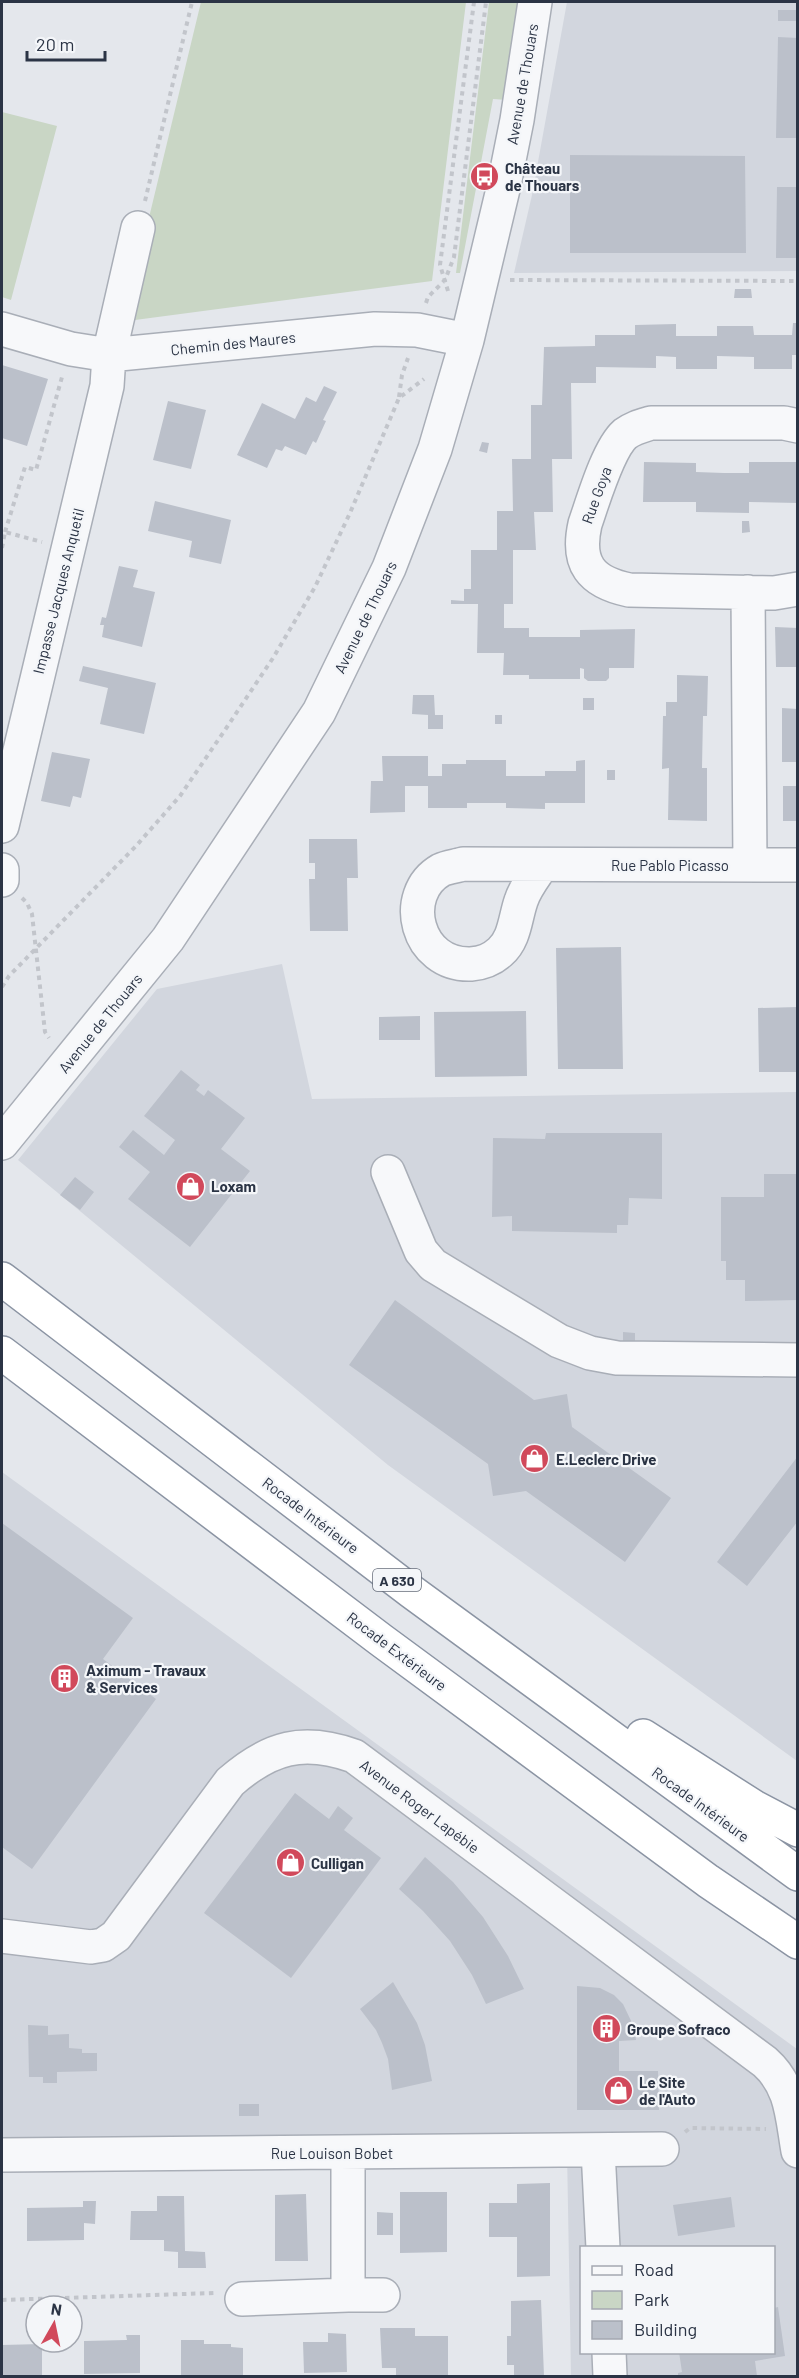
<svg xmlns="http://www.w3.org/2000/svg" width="799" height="2378" font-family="Barlow,sans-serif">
	<rect width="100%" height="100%" fill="#e4e7ec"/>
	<path fill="#d2d6de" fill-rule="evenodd" d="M567,2H797V271L514,273L532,195Z
		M282,964L312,1099L797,1092V1761L388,1465L18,1160L157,989Z
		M2,1472L797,2049V2376H571L567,2151L2,2155ZM582,2248H774V2352H582Z"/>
	<path fill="#c9d6c5" d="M201,2H466L432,281L135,320L146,230Z
		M489,2H524L507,100L493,99L460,273H456Z
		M2,112L57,126L11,300L2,297Z"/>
	<path fill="#bbc0ca" d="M778,10H798V21H778Z
		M778,37L798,38V138H776Z
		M570,155L745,156L746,253H570Z
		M777,187H798V258H776Z
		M735,289H751L752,298H734Z
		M793,323H798V355H792V369H754V357L717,356V369H676V357L656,356V368L596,367V383H571L572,459H552L553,512H534L536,550H513V604H504V628H529V637H580V630L635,629L634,668H609V678L606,681H588L584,678V669L580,668V679H529V675H503L504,653H477L478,604H451V600L464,601V589H471V550H497V511H513L512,459H531V405H542L544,347L595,346V335H635V325L676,324V336H717V326H753L754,335H792Z
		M2,365L48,379L27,446L2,438Z
		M324,386L337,392L323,420L326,421L316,443L313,441L306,455L285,446L282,451L276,449L267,468L237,455L262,403L295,419L306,397L316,402Z
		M168,401L206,410L191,469L153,460Z
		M482,442L489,443L487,453L479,451Z
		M644,462L696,463V472L724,473H749V462H798V503L749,502V513L696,512V502H643Z
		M155,501L231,520L221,564L189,557L192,541L148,531Z
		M742,521H749L750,532L742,533Z
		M119,566L138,570L133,587L155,592L142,647L102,637L104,625H100L102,617L106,618Z
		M775,627L798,628V667H776Z
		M83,666L156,683L144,734L100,724L108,688L79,681Z
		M677,675L708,676L707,716H703L702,768H707V821L668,820L669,768L662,769L663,716H666V702H677Z
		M413,695H434L435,715H443V729H428V715L412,714Z
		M583,698H594V710H583Z
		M782,708L798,709V762H782Z
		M495,715H502V724H495Z
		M52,752L90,759L81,798L73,796L70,807L41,801Z
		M382,756H428V776H442V764H466V760H506V776H545V771H576V761L585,760V803H545V809L506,808V803H467V808H428V786H405V812L370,813L371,781H383Z
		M607,770H615V780H607Z
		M783,786H798V821H783Z
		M309,839H357L358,878H347L348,931H310L309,879H315V863H309Z
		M621,947L623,1069H558L556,948Z
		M798,1007V1072H759L758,1008Z
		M526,1011L527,1076L435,1077L434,1012Z
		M420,1016V1040H379V1017Z
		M181,1070L200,1085L196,1090L204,1096L208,1090L245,1118L221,1149L250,1171L190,1247L128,1199L150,1172L119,1147L133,1130L164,1155L175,1140L144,1116Z
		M546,1133H662V1199L629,1198L628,1225H617V1233L512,1231V1216L492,1217L493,1138L545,1139Z
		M764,1174H798V1300L745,1301V1280H726V1261H721V1197H764Z
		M75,1177L94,1192L80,1210L60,1195Z
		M395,1300L534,1400L567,1394L572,1427L671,1498L625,1562L526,1491L493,1496L488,1464L349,1365Z
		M623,1332L635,1333V1341H623Z
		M798,1456V1521L747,1586L717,1562Z
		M2,1523L133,1618L103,1659L156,1699L32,1869L2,1847Z
		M295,1793L329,1819L338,1806L353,1818L344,1830L381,1858L291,1978L204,1913Z
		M425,1857L453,1882L483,1917L508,1956L524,1989L486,2004L472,1975L450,1941L423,1911L399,1889Z
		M393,1982L417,2023L425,2045L432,2081L392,2090L388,2059L382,2043L376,2030L360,2009Z
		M577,1986L600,1988L614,1995L623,2004L633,2025L636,2040L619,2041V2071H658L659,2110H577Z
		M28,2025L48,2026V2035L69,2034V2048L82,2049V2053H97V2071L57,2072V2083H43V2077H29Z
		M239,2104H259V2116H239Z
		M550,2183V2276L517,2277V2237H489V2203H517V2184Z
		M400,2192H447V2252L400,2253Z
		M306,2194L308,2261H275V2195Z
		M157,2196H184L185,2251L205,2252L206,2268H178V2252L164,2251V2240H130L131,2211H157Z
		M731,2197L735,2227L678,2236L673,2205Z
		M83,2201H96L95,2224L84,2223V2240L27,2241V2208L83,2207Z
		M377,2212L393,2213V2235H377Z
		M541,2300L544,2376H514V2365H507V2336H511V2301Z
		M778,2307L785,2356L755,2361L757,2376H678V2373L682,2372L679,2352H774V2308Z
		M380,2328H415V2336H448V2376H396V2368H382Z
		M328,2333L346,2334L347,2372L304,2373L303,2342H328Z
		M126,2335H140V2373L84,2374V2341L127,2340Z
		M181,2340H204V2344H231V2347L243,2348V2376L181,2375Z
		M42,2344V2376H2V2345Z"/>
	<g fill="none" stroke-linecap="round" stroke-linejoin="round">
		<defs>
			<path id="minor" d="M2,329L71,349L109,355L375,329L417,330L467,340
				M798,426L784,423H651C641,426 633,428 625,434C608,449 593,501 585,524C576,564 591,582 629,590L774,593L798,589
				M748,592L750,865
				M2,826L107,386L109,355L138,228
				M542,865C534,877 525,888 521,901C515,918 515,939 500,952C491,960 483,963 471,964C416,966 399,894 441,870C447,867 457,866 463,864L798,865
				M2,870V880
				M2,1143L168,939L319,712L389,568L435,449L467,340L504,185L517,120L535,2
				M388,1172L421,1251L433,1265L559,1341L590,1353L617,1358L798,1360
				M2,1936L91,1947L103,1945L116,1936L230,1782C270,1747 303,1738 354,1756L765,2062C792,2086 792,2117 798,2151
				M598,2150L603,2248
				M2,2155L662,2149
				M348,2295H383
				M242,2299L348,2295V2152
				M609,2352L610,2376"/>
			<path id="highway" d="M2,1279L412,1592L798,1874
				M2,1353L381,1640L708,1881L798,1942
				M643,1736L754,1807L798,1830"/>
		</defs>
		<use href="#minor" stroke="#a9aeb7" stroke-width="36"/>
		<use href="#highway" stroke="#8b94a3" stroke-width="36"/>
		<path stroke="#c2c5cb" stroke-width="4" stroke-dasharray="4.5 4.5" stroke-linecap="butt" d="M145,201L192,2
			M510,280L798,281
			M448,291L440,265L474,2
			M426,303L428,297L445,280L454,257L486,2
			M399,397L402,375L408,358
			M5,532L25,467L36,470L62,377
			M2,548L5,532L42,542
			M22,898L27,903L32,914L45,1032L49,1038
			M2,987L9,976L136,846L180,796L227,727L273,658L315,587L350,513L399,398L424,379
			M685,2132L690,2128L766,2129
			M2,2300L214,2293"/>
		<use href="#minor" stroke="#f7f8fa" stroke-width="33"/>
		<use href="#highway" stroke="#fff" stroke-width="33"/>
	</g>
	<defs>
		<symbol id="bus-disc" viewBox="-11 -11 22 22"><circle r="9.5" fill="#d1495b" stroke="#f4f6f9"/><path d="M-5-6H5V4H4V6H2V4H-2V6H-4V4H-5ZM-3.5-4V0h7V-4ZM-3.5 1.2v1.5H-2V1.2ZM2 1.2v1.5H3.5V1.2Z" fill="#fff"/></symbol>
		<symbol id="shop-disc" viewBox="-11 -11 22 22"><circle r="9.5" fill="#d1495b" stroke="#f4f6f9"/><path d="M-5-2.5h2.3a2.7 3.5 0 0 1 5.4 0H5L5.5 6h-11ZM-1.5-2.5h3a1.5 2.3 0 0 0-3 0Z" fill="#fff"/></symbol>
		<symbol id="building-disc" viewBox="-11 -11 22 22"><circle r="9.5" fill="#d1495b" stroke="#f4f6f9"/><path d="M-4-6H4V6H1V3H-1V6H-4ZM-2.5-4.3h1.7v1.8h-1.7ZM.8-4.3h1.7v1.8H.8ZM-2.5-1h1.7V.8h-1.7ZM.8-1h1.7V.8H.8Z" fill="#fff"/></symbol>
	</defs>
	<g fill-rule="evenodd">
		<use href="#bus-disc" x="468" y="160" width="33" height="33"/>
		<use href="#shop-disc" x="174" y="1170" width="33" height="33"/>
		<use href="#shop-disc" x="518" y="1442" width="33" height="33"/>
		<use href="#building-disc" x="48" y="1662" width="33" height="33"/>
		<use href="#shop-disc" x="274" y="1846" width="33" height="33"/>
		<use href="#building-disc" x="590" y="2012" width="33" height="33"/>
		<use href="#shop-disc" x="602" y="2074" width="33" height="33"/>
	</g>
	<g text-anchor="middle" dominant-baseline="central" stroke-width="4.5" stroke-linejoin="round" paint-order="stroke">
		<rect fill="#f4f6f9" stroke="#676e7b" stroke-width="1.5" x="373" y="1569" width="48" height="22" rx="4.5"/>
		<g font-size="14" font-weight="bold" fill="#2b3445">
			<text x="397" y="1580">A 630</text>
		</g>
		<g font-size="15" fill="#2b3445" stroke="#f4f6f9">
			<text transform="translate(522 84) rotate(-80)">Avenue de Thouars</text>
			<text transform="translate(233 343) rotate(-6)">Chemin des Maures</text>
			<text transform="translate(596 495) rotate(-70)">Rue Goya</text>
			<text transform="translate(58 591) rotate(-76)">Impasse Jacques Anquetil</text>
			<text transform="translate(365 617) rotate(-64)">Avenue de Thouars</text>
			<text x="670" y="865">Rue Pablo Picasso</text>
			<text transform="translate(100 1023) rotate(-51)">Avenue de Thouars</text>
			<text transform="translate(311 1515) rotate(37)">Rocade Intérieure</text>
			<text transform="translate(397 1651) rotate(37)">Rocade Extérieure</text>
			<text transform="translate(701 1804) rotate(36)">Rocade Intérieure</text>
			<text transform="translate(420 1806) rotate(37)">Avenue Roger Lapébie</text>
			<text x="332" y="2153">Rue Louison Bobet</text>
		</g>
		<g font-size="15" font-weight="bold" fill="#2b3445" stroke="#f4f6f9" text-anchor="start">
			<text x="505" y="168">Château<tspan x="505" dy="17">de Thouars</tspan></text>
			<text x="211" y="1186">Loxam</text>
			<text x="556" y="1459">E.Leclerc Drive</text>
			<text x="86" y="1670">Aximum - Travaux<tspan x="86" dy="17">&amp; Services</tspan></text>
			<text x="311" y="1863">Culligan</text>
			<text x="627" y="2029">Groupe Sofraco</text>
			<text x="639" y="2082">Le Site<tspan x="639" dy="17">de l'Auto</tspan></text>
		</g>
	</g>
	<rect width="799" height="2378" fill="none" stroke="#2b3445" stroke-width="6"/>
	<rect x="580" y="2246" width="195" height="108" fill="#f4f6f9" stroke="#a4a8b1" stroke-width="1.5"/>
	<rect x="592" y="2266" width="30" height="9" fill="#f7f8fa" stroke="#a4a8b1" stroke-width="1.5"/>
	<text x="634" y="2276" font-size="18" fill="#2b3445">Road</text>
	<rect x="592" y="2291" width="30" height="18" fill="#c9d6c5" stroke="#a4a8b1" stroke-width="1.5"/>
	<text x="634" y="2306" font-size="18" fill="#2b3445">Park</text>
	<rect x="592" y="2321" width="30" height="18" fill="#bbc0ca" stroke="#a4a8b1" stroke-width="1.5"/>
	<text x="634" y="2336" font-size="18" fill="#2b3445">Building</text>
	<g transform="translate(54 2324) rotate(9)"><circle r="28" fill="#f4f6f9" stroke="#a4a8b1" stroke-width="1.5"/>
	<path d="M0-4.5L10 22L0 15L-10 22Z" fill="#d1495b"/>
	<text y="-9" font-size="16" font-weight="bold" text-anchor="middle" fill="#2b3445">N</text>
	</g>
	<path d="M27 51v9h78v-9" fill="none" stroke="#2b3445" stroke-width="3"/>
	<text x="36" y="51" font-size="18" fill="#2b3445" stroke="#f4f6f9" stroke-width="4.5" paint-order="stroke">20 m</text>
</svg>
